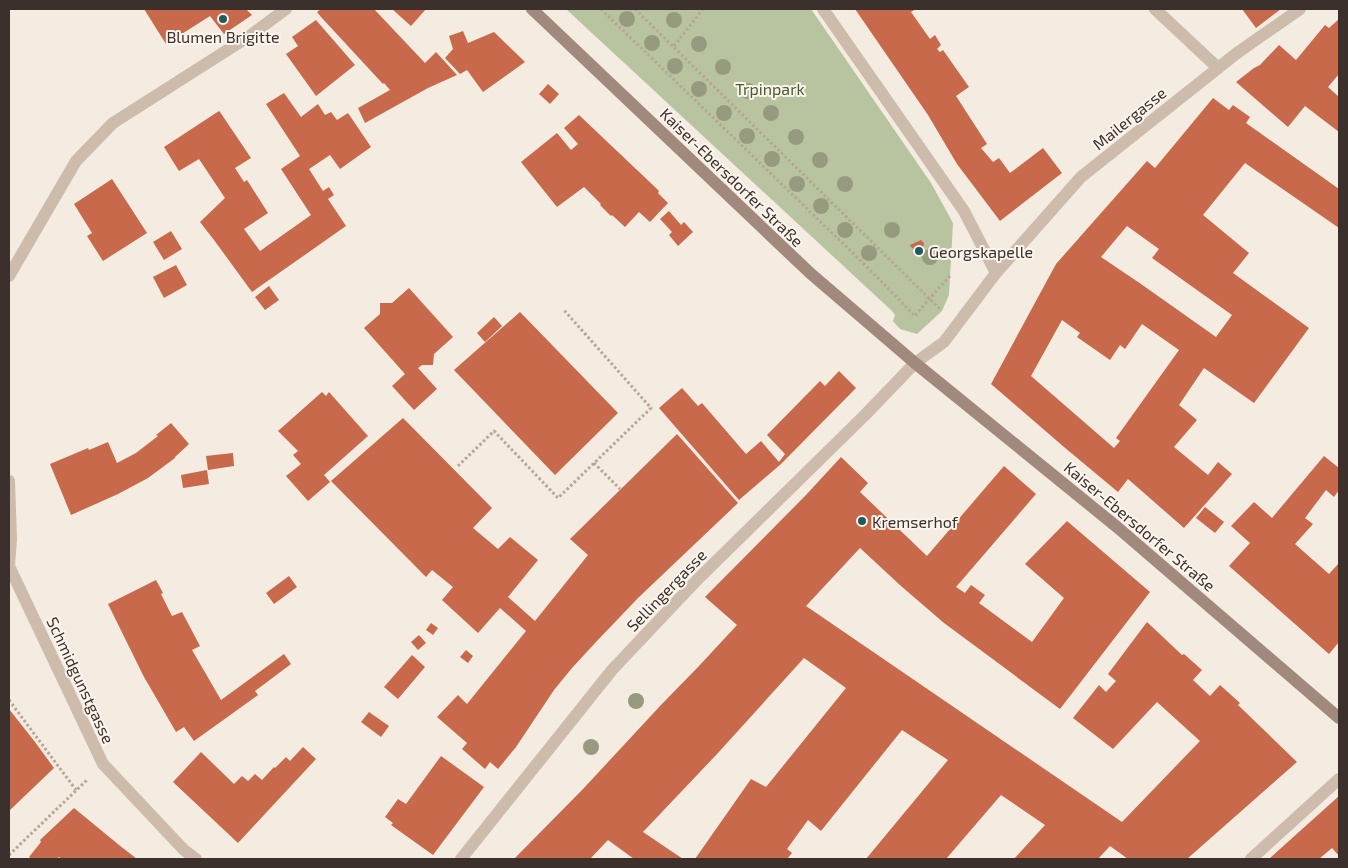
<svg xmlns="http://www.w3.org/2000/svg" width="1348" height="868" font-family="'Exo 2',sans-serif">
	<rect width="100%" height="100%" fill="#f4ebe1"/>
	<path fill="#b8c4a0" d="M566,9H811L931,183L953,223L949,295L942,311L917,334L900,329L893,321L895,315L892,311Z"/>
	<path fill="#c8694b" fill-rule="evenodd" d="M144,9H246L252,15L224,34L210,16L166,44Z
		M321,9H374L425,63L436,52L457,75L428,88L365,123L358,108L390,90L384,83L383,84L321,17L317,12Z
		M392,9H426L411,26Z
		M855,9H912L914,10L911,12L930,39L935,35L941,45L937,49L940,52L943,50L969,87L956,96L987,144L981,148L993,162L999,158L1010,173L1043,148L1062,173L1000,221L957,164L928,115Z
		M1242,9H1281L1256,28Z
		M1339,19V74L1328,87L1339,97V132L1305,106L1288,127L1236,82L1254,68L1260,65L1279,45L1296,60L1325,25L1329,28Z
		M316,20L355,65L316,96L286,54L298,46L292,37Z
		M463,31L468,43L494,32L525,62L483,92L467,70L460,74L445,58L453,49L449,36Z
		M548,84L559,94L550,104L539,94Z
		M284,93L301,117L318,104L325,115L331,112L337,120L348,113L371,147L340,169L330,155L309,169L323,191L329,187L334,195L328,199L346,226L252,292L214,240L200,222L225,198L199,159L179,171L164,147L219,111L220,112L251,158L235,168L244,182L247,180L268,213L244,229L260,251L311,215L281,169L300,156L266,104Z
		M1213,98L1229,110L1233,105L1250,117L1246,123L1339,189V228L1245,163L1203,215L1249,253L1233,273L1309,328L1254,403L1204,368L1179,405L1197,420L1174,447L1208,475L1218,462L1232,474L1184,528L1128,479L1118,492L1064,447L991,384L1056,264L1147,161L1155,168ZM1127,226L1159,249L1152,258L1232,315L1216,337L1141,284L1101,257ZM1062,320L1080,333L1077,337L1110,360L1120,345L1125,349L1142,324L1179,350L1116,438L1120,441L1114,448L1031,376Z
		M579,115L656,188L659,191L658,193L668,203L650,222L639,212L625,227L612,215L611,216L600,205L601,204L584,187L557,207L521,162L557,133L571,150L578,144L564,128Z
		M112,179L147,233L103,261L87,236L92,233L74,204Z
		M669,211L681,225L684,222L693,232L678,246L669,235L672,232L660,219Z
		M171,231L182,249L164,260L153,242Z
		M921,240L924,243L922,257L910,246V245Z
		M176,265L187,285L164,298L153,277Z
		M269,286L279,300L265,310L255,297Z
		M409,288L453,337L434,354L433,365H422L418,368L437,389L414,410L392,386L405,374L364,328L380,314V303H392Z
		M520,312L618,413L555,475L454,370Z
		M494,317L502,326L485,342L477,333Z
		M839,371L856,388L781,464L739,500L659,408L682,388L698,406L702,403L746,454L761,441L779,462L785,454L767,435L820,381L825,386Z
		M322,392L326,396L329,392L368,436L324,475L330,482L308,501L286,476L301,464L293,455L298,451L278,431Z
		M403,418L492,508L473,528L498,549L510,537L538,560L508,597L535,621L588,555L570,539L677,434L738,503L638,598L596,642L572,668L554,690L516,747L498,769L490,762L485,769L462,749L467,743L437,717L458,695L467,704L526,631L500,608L478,633L442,600L453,587L432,570L426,577L331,481Z
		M171,423L189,444L175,457V458L148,478L118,494L71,515L50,464L88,448L89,450L108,442L117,463L136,453L158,436L156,435Z
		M233,453L234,466L208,470L206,456Z
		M1324,456L1339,468V490L1334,497L1326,490L1305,518L1313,524L1295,544L1329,574L1339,563V642L1329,654L1229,566L1250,543L1231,526L1254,502L1272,518Z
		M841,457L868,483L860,492L927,556L1004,466L1036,494L956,587L965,593L971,585L985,595L979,603L1032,642L1064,598L1025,564L1067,521L1150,592L1060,709L944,623L901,586L860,548L806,606L1122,822L1200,741L1157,702L1113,749L1073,718L1099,685L1106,692L1116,681L1108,674L1147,622L1182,655L1184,654L1202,670L1193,680L1210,696L1220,685L1240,703L1238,705L1297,762L1187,859H1128L1110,846L1098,859H1014L1045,825L1001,795L946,859H866L948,760L902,730L821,831L808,820L787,849L792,853L787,859H695L751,779L766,787L846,688L804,658L717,754L643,832L683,859H634L608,840L590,859H514L584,788L660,706L699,666L737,625L705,597L806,495Z
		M207,470L209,484L183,488L181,475Z
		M1205,507L1224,522L1215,533L1196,518Z
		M289,576L297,587L274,604L266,593Z
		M156,580L163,593L161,594L172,616L182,612L200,646L192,650L221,700L284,654L291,664L255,691L258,695L194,741L184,727L176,732L144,677L108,604Z
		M431,623L438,628L433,635L426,630Z
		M419,635L426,643L418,650L411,642Z
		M466,650L473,656L468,663L460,657Z
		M412,655L425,667L398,699L384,687Z
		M9,709L35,742L54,768L9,811Z
		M369,712L389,726L381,737L361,722Z
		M303,747L316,759L238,843L173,782L201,752L234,784L242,776L248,781L255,774L262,780L274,767L275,768L286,757L290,761Z
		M441,756L484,787L433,855L391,825L393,823L385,817L398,799L406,804Z
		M1339,796V856L1332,848L1319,859H1269Z
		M74,808L119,845L137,859H62L59,857L57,859H32L29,857L41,842L40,840Z"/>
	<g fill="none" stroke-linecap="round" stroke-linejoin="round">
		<path stroke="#b9a596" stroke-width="3" stroke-dasharray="2.5 2.5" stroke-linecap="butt" d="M601,9L863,263L915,316L929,299L950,276
			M635,9L940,309
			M674,46L703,9
			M594,463L620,489
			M458,466L494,431L558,498L651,408L563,309
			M9,700L76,790
			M9,855L88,779"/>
		<path stroke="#cdbbac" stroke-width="12" d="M1155,9L1218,68"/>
		<path stroke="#cdbbac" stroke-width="12" d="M823,9L964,211L996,273
			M9,276L76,161L113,123L251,35L286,9
			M9,481L11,539L9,566L103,764L184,850L196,859
			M461,859L612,670L697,580L865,415L915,363L944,342L996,273L1081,177L1237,53L1300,9
			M1251,859L1339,779"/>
		<path stroke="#a18a7d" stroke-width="12" d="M532,9L810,273L915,363L1117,527L1339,718"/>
	</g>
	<g fill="#969b7f">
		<circle cx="627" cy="19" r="8"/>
		<circle cx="674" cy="20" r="8"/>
		<circle cx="652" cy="43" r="8"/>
		<circle cx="699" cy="44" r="8"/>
		<circle cx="675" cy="66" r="8"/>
		<circle cx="723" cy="67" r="8"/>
		<circle cx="699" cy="89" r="8"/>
		<circle cx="748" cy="91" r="8"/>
		<circle cx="724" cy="113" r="8"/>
		<circle cx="771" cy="113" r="8"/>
		<circle cx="747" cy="136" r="8"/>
		<circle cx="796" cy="137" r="8"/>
		<circle cx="772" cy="159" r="8"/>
		<circle cx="820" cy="160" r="8"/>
		<circle cx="797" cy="184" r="8"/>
		<circle cx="845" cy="184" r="8"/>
		<circle cx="821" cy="206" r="8"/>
		<circle cx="845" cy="230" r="8"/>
		<circle cx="892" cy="230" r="8"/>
		<circle cx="869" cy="253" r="8"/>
		<circle cx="930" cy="257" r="8"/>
		<circle cx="636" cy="701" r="8"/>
		<circle cx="591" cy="747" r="8"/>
	</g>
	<g fill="#1f5a5e" stroke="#fbf5ee" stroke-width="2">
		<circle cx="223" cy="19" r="5"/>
		<circle cx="919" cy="251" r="5"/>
		<circle cx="862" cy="521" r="5"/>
	</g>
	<g text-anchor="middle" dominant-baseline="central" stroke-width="4" stroke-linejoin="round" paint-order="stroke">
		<g font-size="16" fill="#3b302b" stroke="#fbf5ee" text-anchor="start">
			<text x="223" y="36" text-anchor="middle">Blumen Brigitte</text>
			<text x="929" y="251">Georgskapelle</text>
			<text x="872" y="521">Kremserhof</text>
		</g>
		<g font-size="16" fill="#4a5a2e" stroke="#fbf5ee">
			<text x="770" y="88">Trpinpark</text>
		</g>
		<g font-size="16" fill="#3b302b" stroke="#fbf5ee">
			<text transform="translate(1129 118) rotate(-39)">Mailergasse</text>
			<text transform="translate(732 177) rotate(44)">Kaiser-Ebersdorfer Straße</text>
			<text transform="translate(1140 526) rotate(40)">Kaiser-Ebersdorfer Straße</text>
			<text transform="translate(666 590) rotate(-46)">Sellingergasse</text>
			<text transform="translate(81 680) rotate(65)">Schmidgunstgasse</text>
		</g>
	</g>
	<rect width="1348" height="868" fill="none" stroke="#3b302b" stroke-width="20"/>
</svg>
